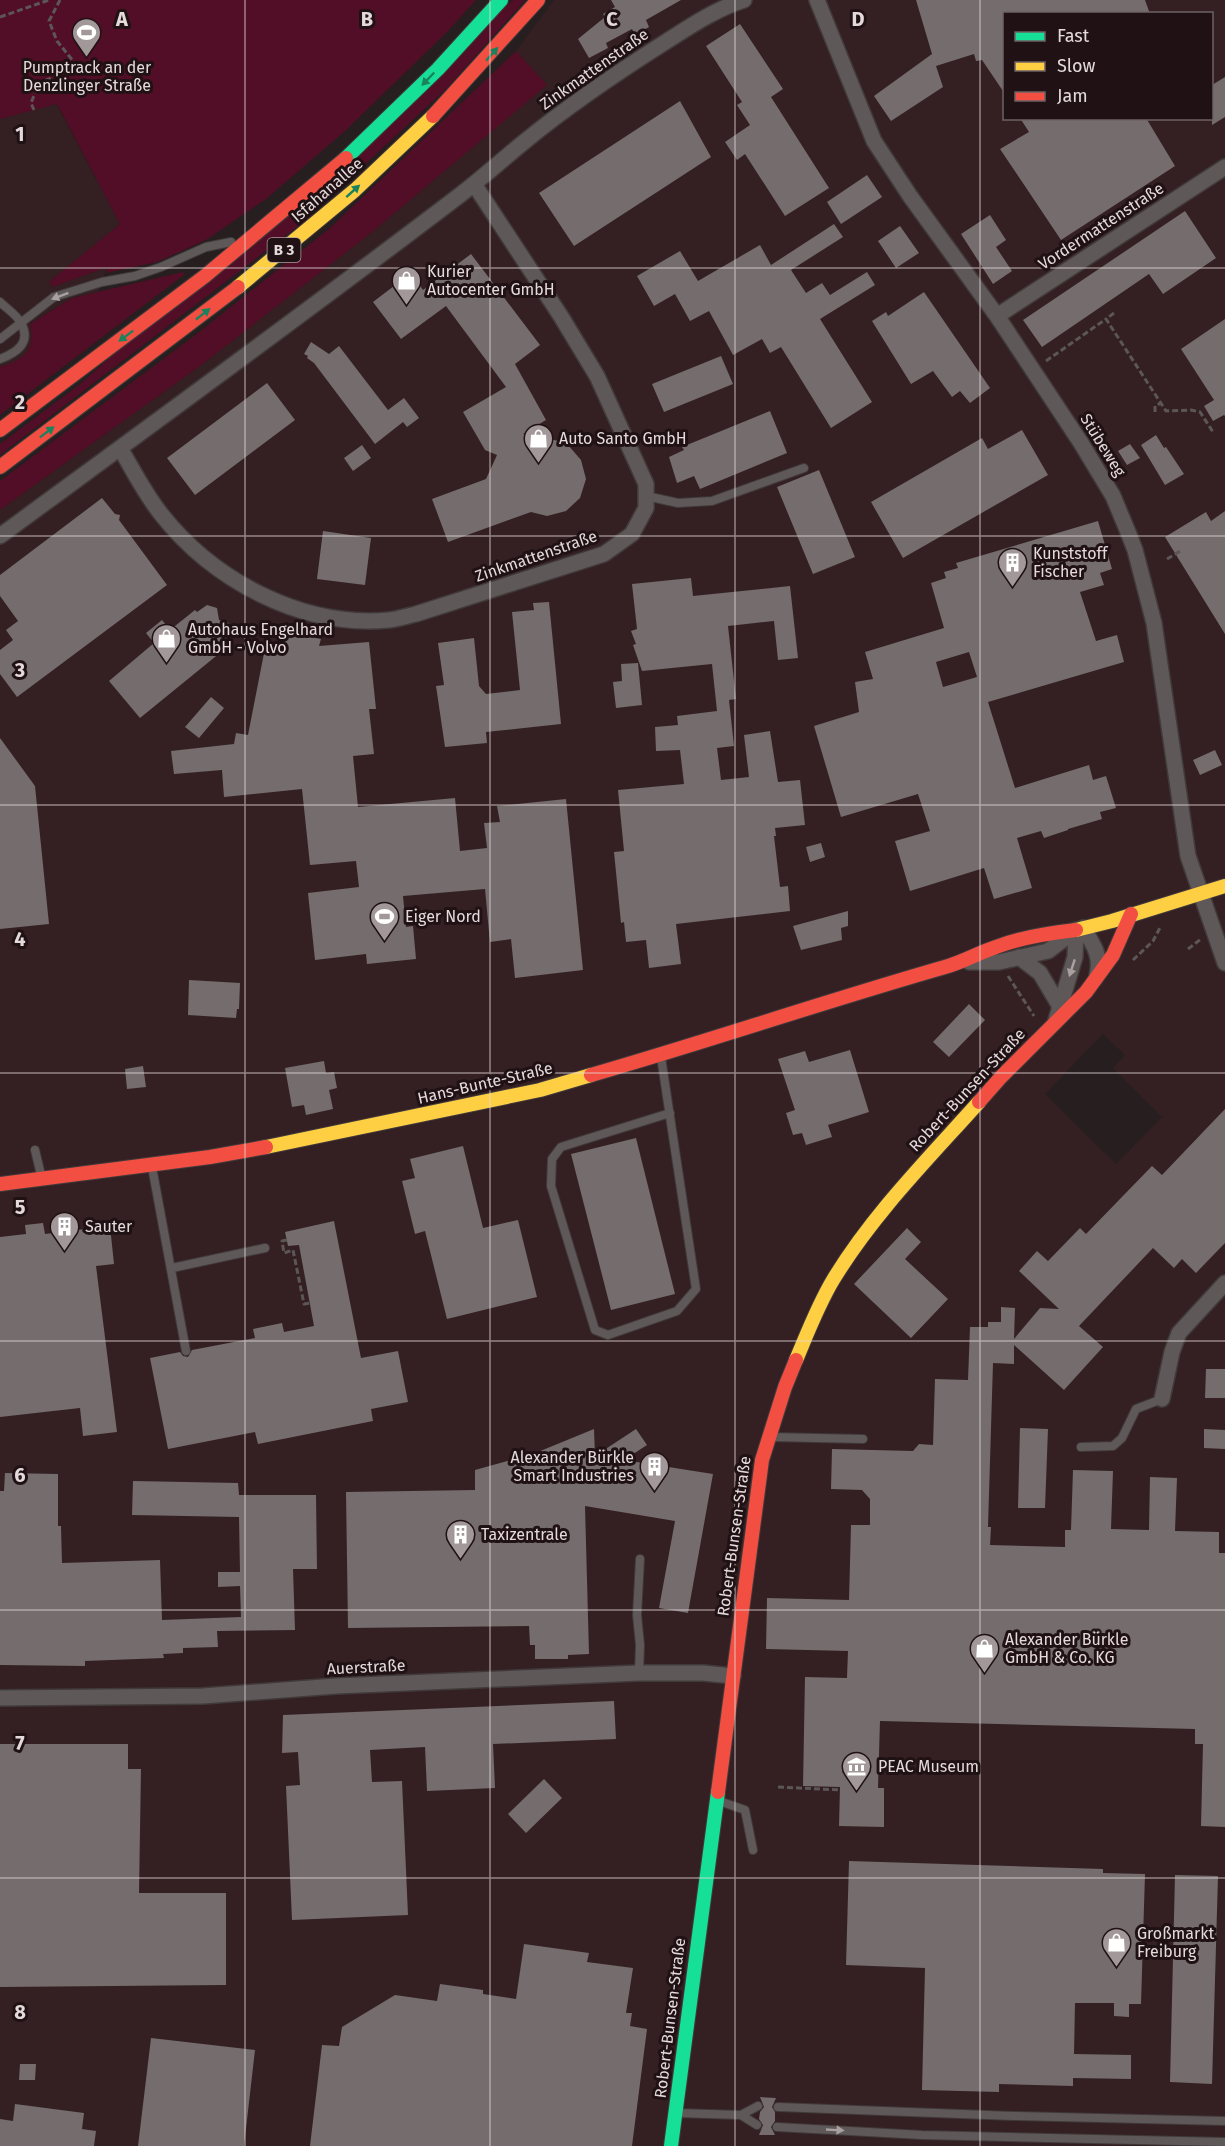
<svg xmlns="http://www.w3.org/2000/svg" width="1225" height="2146" font-family="'Fira Sans',sans-serif">
	<rect width="100%" height="100%" fill="#261e1f"/>
	<path fill="#342023" fill-rule="evenodd" d="M554,0H1225V2146H0V510L204,363L371,233L546,85L516,51ZM1004,14H1212V118H1004ZM1103,1034L1125,1055L1113,1068L1162,1117L1116,1164L1045,1094Z
		M56,104L120,224L49,282L53,287L107,267L98,292L72,298L30,323L32,342L27,353L16,362L0,367V119Z"/>
	<path fill="#520e26" d="M0,0H476L447,32L345,131L266,199L206,240L157,262L106,273L107,267L53,287L49,282L120,224L57,104L0,119Z
		M513,0H525L447,88L301,224L0,455V444L79,385Z
		M516,51L547,85L371,233L204,363L0,510V481L198,333L330,228Z
		M183,272L185,274L0,415V367C25,359 35,351 30,324L72,298Z"/>
	<path fill="#746c6d" fill-rule="evenodd" d="M611,0H681L646,20L649,27L635,35L632,29L606,43L608,48L589,58L578,39L605,17L603,14L615,7Z
		M916,0H1145L1150,14H1005V94L982,60L976,61L974,54L936,66L943,87L891,121L874,96L932,54Z
		M740,24L783,89L771,97L829,188L785,216L745,154L737,160L725,142L750,125L737,105L742,102L706,46Z
		M1225,77V117L1212,125V85Z
		M680,101L711,157L574,246L539,193Z
		M1020,118H1146L1175,166L1061,240L1000,149L1029,132Z
		M867,175L882,197L841,224L827,202Z
		M1185,211L1216,258L1163,294L1149,274L1042,347L1023,320Z
		M990,215L1006,240L996,247L1012,271L993,284L961,234Z
		M834,224L843,237L791,270L806,293L822,283L830,295L867,272L875,285L820,319L872,402L831,428L781,347L770,353L762,339L733,355L709,311L690,321L675,294L654,306L637,276L680,251L698,281L760,245L771,265Z
		M900,226L919,253L896,268L878,241Z
		M471,254L540,345L515,364L546,420L523,434L559,441L568,445L581,460L586,479L580,498L566,511L547,516L531,512L448,542L432,499L486,479L497,455L485,450L463,412L506,387L446,306L401,339L373,302L411,273L423,290Z
		M924,292L990,388L970,403L960,391L952,397L933,371L911,384L872,321L886,312L888,316Z
		M1225,319V416L1224,415L1213,421L1204,406L1214,400L1181,349Z
		M311,342L329,354L339,346L388,410L404,398L419,418L407,427L403,422L375,444L314,363L307,358L308,356L304,354Z
		M721,356L733,384L664,412L652,384Z
		M267,383L295,420L195,495L167,458Z
		M770,411L787,453L700,489L694,476L677,483L669,457L684,450L682,447Z
		M1022,430L1048,475L903,558L871,502L982,438L988,449Z
		M1156,435L1164,448L1166,447L1184,474L1165,485L1141,445Z
		M1130,444L1140,458L1127,465L1118,451Z
		M362,445L371,458L353,471L344,458Z
		M819,470L855,557L813,574L777,487Z
		M102,498L115,514L120,515L119,520L167,585L17,697L0,674V650L13,640L6,630L18,621L0,596V575Z
		M1225,511V634L1165,537L1206,512L1211,521Z
		M1098,521L1112,569L1100,573L1104,585L1080,592L1096,641L1117,635L1124,662L988,702L1015,788L1089,765L1093,780L1106,776L1116,808L1100,812L1102,819L1068,829V830L1044,838L1041,831L1017,838L1032,888L994,899L984,868L910,891L895,841L930,831L918,794L841,817L814,726L859,712L855,682L873,679L865,652L944,628L931,583L946,578L944,572L958,568L956,563ZM969,652L977,677L943,687L936,662Z
		M323,531L371,538L365,585L317,579Z
		M691,578L693,596L790,586L798,658L778,660L774,621L728,626L736,699L729,700L734,746L717,748L721,780L749,777L744,735L770,731L778,782L800,780L805,825L775,828L776,836H774L780,887L788,886L790,911L676,924L681,964L649,968L646,940L626,942L624,922L621,923L614,852L624,851L618,790L684,784L680,750L656,751L655,727L678,725L677,716L717,711L712,664L642,671L633,645L636,644L631,631L637,629L632,584Z
		M549,602L561,724L486,732L487,743L445,747L436,686L444,685L438,643L474,638L479,686L486,694L520,690L512,612L534,610L533,603Z
		M207,605L217,608L219,620L229,623L231,634L222,642L226,648L140,718L109,681L154,643L146,633L162,620L170,630L195,610L197,612Z
		M282,631L321,639L319,646L369,642L376,709H369L374,754L353,756L358,807L455,798L460,851L487,848L484,823L500,822L497,806L566,799L583,970L515,978L511,939L490,942L485,889L403,896L406,927L413,926L416,959L367,964L366,954L315,960L308,893L359,887L356,861L310,865L302,789L224,797L222,770L174,774L171,751L234,744L236,733L248,735L266,643L278,646Z
		M638,663L642,705L616,708L613,682L622,681L621,664Z
		M211,697L224,708L199,738L185,727Z
		M0,738L35,786L49,924L0,929Z
		M1215,750L1222,765L1200,775L1193,760Z
		M821,843L825,857L810,862L806,847Z
		M848,911V926L841,928L842,940L801,950L793,926Z
		M189,980L240,983L239,1009H237L236,1018L188,1015Z
		M969,1004L985,1020L949,1057L933,1042Z
		M850,1050L869,1112L828,1125L832,1137L806,1145L802,1133L793,1135L786,1113L795,1110L778,1059L805,1051L809,1062Z
		M324,1061L326,1073L334,1072L337,1088L329,1090L333,1109L306,1115L304,1105L292,1107L285,1068Z
		M143,1066L146,1087L127,1089L125,1069Z
		M1225,1109V1243L1196,1273L1182,1259L1174,1268L1153,1248L1079,1326L1103,1347L1064,1390L1014,1345V1364L993,1363L988,1527H991L990,1545L1065,1547V1530H1071L1073,1470L1113,1471L1111,1529L1149,1530L1150,1477L1177,1478L1175,1531L1219,1532V1553H1225V1827L1201,1826L1203,1744H1195V1729L880,1721L878,1788H884V1827L839,1826L840,1787L803,1786L805,1677L847,1678L848,1651L766,1649L767,1598L849,1600L851,1525H870V1499L862,1490L831,1489L832,1449L913,1451L919,1444L933,1445L935,1379L968,1380L970,1327H988V1322H1001V1307L1015,1308L1014,1339L1040,1308L1059,1309L1019,1271L1037,1251L1048,1261L1080,1228L1086,1234L1152,1166L1162,1175Z
		M636,1138L675,1294L611,1310L571,1154Z
		M463,1146L483,1228L518,1220L537,1297L447,1319L425,1231L415,1234L402,1181L415,1178L410,1159Z
		M334,1221L361,1358L398,1351L408,1402L371,1409L373,1421L258,1444L255,1432L168,1449L150,1358L180,1352L183,1356L188,1357L192,1350L255,1338L253,1329L282,1323L284,1332L314,1326L299,1245L288,1246L285,1232Z
		M43,1223L45,1234L110,1226L114,1264L96,1266L117,1432L83,1436L80,1408L0,1417V1237L26,1234L25,1225Z
		M907,1228L921,1242L905,1259L948,1299L911,1338L854,1284Z
		M1206,1369H1225V1398H1205Z
		M1020,1428L1048,1429L1045,1508H1018Z
		M594,1429L595,1456L636,1429L647,1445L624,1460L713,1474L688,1613L659,1608L675,1521L585,1506L589,1654L568,1655V1659H535V1645H530L529,1626L348,1628L346,1492L475,1490V1470L533,1454Z
		M1204,1429L1225,1430V1449L1204,1448Z
		M5,1473L58,1474V1526H61L62,1563L160,1560L162,1620L241,1617L240,1586L218,1587V1572H240L239,1517L132,1515L133,1481L238,1483L239,1495H316L317,1569H293L295,1630L217,1631L218,1647L183,1648V1653L163,1654L164,1658L85,1661V1666L0,1665V1491H4Z
		M614,1701L616,1739L493,1744L495,1788L427,1791L425,1747L370,1750L372,1782L402,1781L408,1915L292,1920L286,1786L300,1785L298,1752L282,1753L283,1715Z
		M0,1744H128V1769H141L139,1893H226V1985L0,1987Z
		M544,1779L562,1798L526,1833L508,1814Z
		M849,1861L1103,1869V1873L1145,1874L1141,2004H1129V2017L1114,2016V2003H1075L1074,2054L1131,2055V2079L1073,2078V2086L999,2084V2092L922,2090L925,1968L846,1965Z
		M1175,1875L1218,1876L1212,2084L1170,2082Z
		M524,1944L589,1953L587,1962L633,1968L626,2013H632L630,2026L647,2029L632,2146H310L322,2045L339,2046L342,2027L395,1995L437,2001L440,1984L483,1990V1994L516,1999Z
		M151,2038L255,2050L244,2146H138Z
		M20,2064H36L35,2080H19Z
		M760,2097L776,2098L772,2107L775,2112V2121L771,2127L775,2135H759L763,2125L759,2119L760,2112L764,2107Z
		M15,2104L84,2113L82,2129L96,2131L94,2146H0V2119L13,2121Z"/>
	<g fill="none" stroke-linecap="round" stroke-linejoin="round">
		<defs>
			<path id="lane" d="M0,302C6,308 17,315 21,323C32,343 16,353 0,359
				M0,339L54,297L102,282L135,276L161,267L206,247L231,242
				M646,496L678,503L712,501L804,468
				M661,1057L696,1289L677,1311L608,1335L595,1330L551,1186L552,1159L561,1147L670,1113
				M35,1150L41,1175
				M152,1167L186,1351
				M172,1268L265,1248
				M771,1437L863,1439
				M1081,1447L1113,1446L1122,1438L1136,1409L1162,1399
				M639,1673L640,1645L637,1615L640,1559
				M719,1801L745,1810L753,1850
				M778,2107L1013,2116L1225,2121
				M677,2113L741,2115L758,2106
				M741,2115L757,2125
				M777,2127L922,2135L1225,2142"/>
			<path id="street" d="M817,0L874,141L910,196L997,316L1081,443L1113,496L1128,532L1135,550L1154,623L1188,856L1225,963
				M997,316L1225,167
				M120,448C133,470 145,494 161,514C214,581 302,628 389,620C398,619 407,616 416,614L604,554L632,534L646,508V484L597,376L562,318L474,184
				M0,536C154,423 308,311 460,195C482,178 502,160 524,142C569,105 618,72 667,41C692,25 716,9 744,0
				M1083,928C1093,944 1102,956 1097,975
				M1019,957L1040,973L1059,1005
				M969,962H999L1048,951L1073,932
				M1056,1020L1075,957L1076,930
				M1162,1399L1172,1352L1179,1333L1225,1283
				M0,1698L203,1696L336,1686L639,1673H703L733,1676"/>
			<path id="fast" d="M346,158L438,69L501,0
				M671,2146L718,1792"/>
			<path id="slow" d="M238,287L355,190L433,116
				M1076,930L1112,921L1225,886
				M266,1147L540,1090L591,1075
				M796,1360C807,1334 818,1305 833,1280C873,1214 928,1159 979,1102"/>
			<path id="jam" d="M433,116L538,0
				M0,430L205,276L346,158
				M0,467L238,287
				M591,1075C709,1041 826,1001 945,967C963,962 978,953 996,947C1022,937 1049,933 1076,930
				M979,1102L1001,1077L1086,992L1113,955L1131,914
				M0,1184L210,1157L266,1147
				M718,1792L762,1460L785,1387L796,1360"/>
		</defs>
		<use href="#lane" stroke="#413a3b" stroke-width="10"/>
		<use href="#street" stroke="#413a3b" stroke-width="18"/>
		<use href="#fast" stroke="#413a3b" stroke-width="16"/>
		<use href="#slow" stroke="#413a3b" stroke-width="16"/>
		<use href="#jam" stroke="#413a3b" stroke-width="16"/>
		<path stroke="#5c5657" stroke-width="3" stroke-dasharray="6 3" stroke-linecap="butt" d="M0,17L49,0
			M34,110L31,103L39,83L78,67L57,41L49,21L60,0
			M1114,313L1106,319L1166,411L1191,410L1200,412L1213,432
			M1046,361L1106,319
			M1155,412V406L1161,403
			M1167,559L1182,550
			M1188,949L1201,939
			M1133,960L1153,941L1161,926
			M1008,976L1034,1016
			M287,1240L282,1241L284,1253L293,1250L304,1304L310,1303
			M778,1787L841,1790"/>
		<use href="#lane" stroke="#5f5859" stroke-width="8"/>
		<use href="#street" stroke="#5f5859" stroke-width="15"/>
		<use href="#fast" stroke="#16e098" stroke-width="14"/>
		<use href="#slow" stroke="#ffcf43" stroke-width="14"/>
		<use href="#jam" stroke="#f24e42" stroke-width="14"/>
	</g>
	<defs><path id="oneway-solid" d="M-6-.8H1V-3.2L6.5 0L1 3.2V.8H-6Z" transform="scale(1.5)"/></defs>
	<g fill="#1a835d">
		<use href="#oneway-solid" transform="translate(492 54) rotate(-49)"/>
		<use href="#oneway-solid" transform="translate(428 79) rotate(134)"/>
		<use href="#oneway-solid" transform="translate(353 191) rotate(-42)"/>
		<use href="#oneway-solid" transform="translate(203 314) rotate(-38)"/>
		<use href="#oneway-solid" transform="translate(126 336) rotate(143)"/>
		<use href="#oneway-solid" transform="translate(47 432) rotate(-37)"/>
	</g>
	<g fill="#a9a0a0">
		<use href="#oneway-solid" transform="translate(60 296) rotate(159)"/>
		<use href="#oneway-solid" transform="translate(1072 968) rotate(108)"/>
		<use href="#oneway-solid" transform="translate(835 2130) rotate(3)"/>
	</g>
	<path fill="none" stroke="#e5dadb" stroke-width="1.5" stroke-opacity="0.55" d="M245,0V2146M490,0V2146M735,0V2146M980,0V2146M0,268H1225M0,536H1225M0,805H1225M0,1073H1225M0,1341H1225M0,1610H1225M0,1878H1225"/>
	<defs>
		<symbol id="stadium-pin" viewBox="-11 -11 22 30"><path d="M0 17L-7.5 6A9.5 9.5 0 1 1 7.5 6Z" fill="#a29899" stroke="#1f1114"/><path d="M0-5a6.5 5 0 1 0 0 10a6.5 5 0 1 0 0-10ZM-3.5-1.8h7v3.6h-7Z" fill="#fff"/></symbol>
		<symbol id="shop-pin" viewBox="-11 -11 22 30"><path d="M0 17L-7.5 6A9.5 9.5 0 1 1 7.5 6Z" fill="#a29899" stroke="#1f1114"/><path d="M-5-2.5h2.3a2.7 3.5 0 0 1 5.4 0H5L5.5 6h-11ZM-1.5-2.5h3a1.5 2.3 0 0 0-3 0Z" fill="#fff"/></symbol>
		<symbol id="building-pin" viewBox="-11 -11 22 30"><path d="M0 17L-7.5 6A9.5 9.5 0 1 1 7.5 6Z" fill="#a29899" stroke="#1f1114"/><path d="M-4-6H4V6H1V3H-1V6H-4ZM-2.5-4.3h1.7v1.8h-1.7ZM.8-4.3h1.7v1.8H.8ZM-2.5-1h1.7V.8h-1.7ZM.8-1h1.7V.8H.8Z" fill="#fff"/></symbol>
		<symbol id="museum-pin" viewBox="-11 -11 22 30"><path d="M0 17L-7.5 6A9.5 9.5 0 1 1 7.5 6Z" fill="#a29899" stroke="#1f1114"/><path d="M0-6L6-3V-2H-6V-3ZM-5-1h2V3h-2ZM-1-1h2V3h-2ZM3-1h2V3H3ZM-6 4H6V6H-6Z" fill="#fff"/></symbol>
	</defs>
	<g fill-rule="evenodd">
		<use href="#stadium-pin" x="70" y="16" width="33" height="45"/>
		<use href="#shop-pin" x="390" y="264" width="33" height="45"/>
		<use href="#shop-pin" x="522" y="422" width="33" height="45"/>
		<use href="#building-pin" x="996" y="546" width="33" height="45"/>
		<use href="#shop-pin" x="150" y="622" width="33" height="45"/>
		<use href="#stadium-pin" x="368" y="900" width="33" height="45"/>
		<use href="#building-pin" x="48" y="1210" width="33" height="45"/>
		<use href="#building-pin" x="638" y="1450" width="33" height="45"/>
		<use href="#building-pin" x="444" y="1518" width="33" height="45"/>
		<use href="#shop-pin" x="968" y="1632" width="33" height="45"/>
		<use href="#museum-pin" x="840" y="1750" width="33" height="45"/>
		<use href="#shop-pin" x="1100" y="1926" width="33" height="45"/>
	</g>
	<g text-anchor="middle" dominant-baseline="central" stroke-width="6" stroke-linejoin="round" paint-order="stroke">
		<rect fill="#1f1114" stroke="#aa9e9f" stroke-width="1.5" x="267.5" y="238" width="33" height="24" rx="4.5"/>
		<g font-size="15" font-weight="bold" fill="#e5dadb">
			<text x="284" y="250">B 3</text>
		</g>
		<g font-size="16" fill="#e5dadb" stroke="#1f1114" text-anchor="start">
			<text x="87" y="67" text-anchor="middle">Pumptrack an der<tspan x="87" dy="18">Denzlinger Straße</tspan></text>
			<text x="427" y="271">Kurier<tspan x="427" dy="18">Autocenter GmbH</tspan></text>
			<text x="559" y="438">Auto Santo GmbH</text>
			<text x="1033" y="553">Kunststoff<tspan x="1033" dy="18">Fischer</tspan></text>
			<text x="188" y="629">Autohaus Engelhard<tspan x="188" dy="18">GmbH - Volvo</tspan></text>
			<text x="405" y="916">Eiger Nord</text>
			<text x="85" y="1226">Sauter</text>
			<text x="634" y="1457" text-anchor="end">Alexander Bürkle<tspan x="634" dy="18">Smart Industries</tspan></text>
			<text x="481" y="1534">Taxizentrale</text>
			<text x="1005" y="1639">Alexander Bürkle<tspan x="1005" dy="18">GmbH &amp; Co. KG</tspan></text>
			<text x="878" y="1766">PEAC Museum</text>
			<text x="1137" y="1933">Großmarkt<tspan x="1137" dy="18">Freiburg</tspan></text>
		</g>
		<g font-size="16" fill="#e5dadb" stroke="#1f1114">
			<text transform="translate(594 69) rotate(-35)">Zinkmattenstraße</text>
			<text transform="translate(327 190) rotate(-41)">Isfahanallee</text>
			<text transform="translate(1101 226) rotate(-33)">Vordermattenstraße</text>
			<text transform="translate(1103 445) rotate(58)">Stübeweg</text>
			<text transform="translate(536 556) rotate(-19)">Zinkmattenstraße</text>
			<text transform="translate(485 1083) rotate(-13)">Hans-Bunte-Straße</text>
			<text transform="translate(967 1090) rotate(-47)">Robert-Bunsen-Straße</text>
			<text transform="translate(734 1536) rotate(-82)">Robert-Bunsen-Straße</text>
			<text transform="translate(366 1667) rotate(-3)">Auerstraße</text>
			<text transform="translate(670 2018) rotate(-83)">Robert-Bunsen-Straße</text>
		</g>
	</g>
	<g font-size="20" text-anchor="middle" font-weight="bold" fill="#e5dadb" stroke="#1f1114" stroke-width="6" stroke-linejoin="round" paint-order="stroke">
		<text x="122" y="26">A</text>
		<text x="367" y="26">B</text>
		<text x="612" y="26">C</text>
		<text x="858" y="26">D</text>
		<text x="20" y="141">1</text>
		<text x="20" y="409">2</text>
		<text x="20" y="677">3</text>
		<text x="20" y="946">4</text>
		<text x="20" y="1214">5</text>
		<text x="20" y="1482">6</text>
		<text x="20" y="1750">7</text>
		<text x="20" y="2019">8</text>
	</g>
	<rect x="1003" y="12" width="210" height="108" fill="#1f1114" stroke="#6e6164" stroke-width="1.5"/>
	<rect x="1015" y="32" width="30" height="9" fill="#16e098" stroke="#6e6164" stroke-width="1.5"/>
	<text x="1057" y="42" font-size="18" fill="#e5dadb">Fast</text>
	<rect x="1015" y="62" width="30" height="9" fill="#ffcf43" stroke="#6e6164" stroke-width="1.5"/>
	<text x="1057" y="72" font-size="18" fill="#e5dadb">Slow</text>
	<rect x="1015" y="92" width="30" height="9" fill="#f24e42" stroke="#6e6164" stroke-width="1.5"/>
	<text x="1057" y="102" font-size="18" fill="#e5dadb">Jam</text>
</svg>
